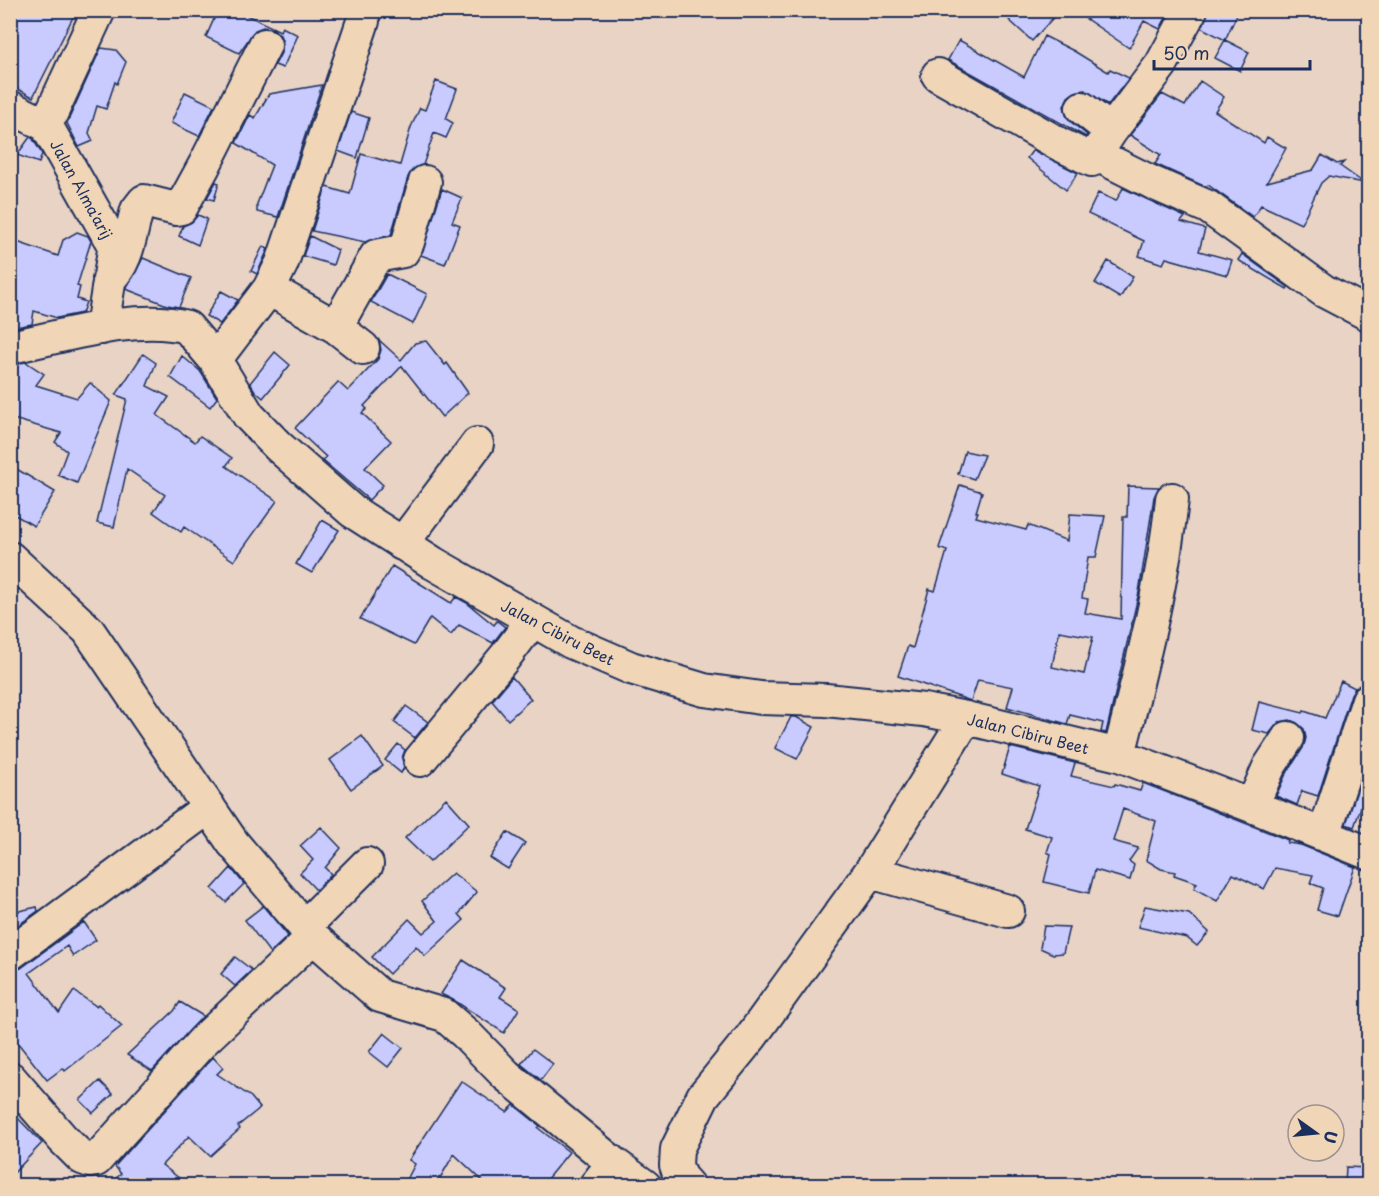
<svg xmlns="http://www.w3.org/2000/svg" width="1379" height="1196" font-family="'Playpen Sans',sans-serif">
	<rect width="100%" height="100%" fill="#e9d3c5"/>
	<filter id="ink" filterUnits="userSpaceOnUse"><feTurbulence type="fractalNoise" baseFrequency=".0167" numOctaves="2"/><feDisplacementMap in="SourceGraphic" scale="12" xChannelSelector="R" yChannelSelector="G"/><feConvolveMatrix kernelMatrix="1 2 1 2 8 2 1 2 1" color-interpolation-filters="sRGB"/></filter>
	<g filter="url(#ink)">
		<path fill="#c9cbfe" stroke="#1b2f5e" stroke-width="1.5" fill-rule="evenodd" d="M10,10H64L74,15L33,97L10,85Z
			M218,10H236L280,31L282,27L298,35L283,68L275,65L281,53L283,43L280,35L273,29L263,27L255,30L239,53L206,37Z
			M1018,10H1060L1032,41L1009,20Z
			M1073,10H1170L1160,29L1144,21L1129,48Z
			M1209,10H1239L1225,40L1202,28Z
			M1044,36L1074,51L1108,72L1110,69L1129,78L1108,105L1085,90L1075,92L1068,97L1064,106L1066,115L1071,122L1087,135L1086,137L948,60L959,40L1024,77Z
			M1225,40L1249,52L1240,71L1215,58Z
			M101,48L116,50L126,62L117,84L115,82L106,109L97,106L89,133L93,141L79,147L67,123Z
			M436,81L457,89L446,119L453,123L446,138L434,133L423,165L413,169L408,177L391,235L365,242L312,231L326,187L350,194L361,154L400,165L411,127L420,108L425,110Z
			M1200,81L1224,97L1215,111L1264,143L1267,137L1286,148L1267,182L1313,170L1322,155L1337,164L1344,162L1340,166L1364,183L1329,176L1321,183L1301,224L1261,205L1253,217L1208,185L1206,187L1155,164L1161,155L1130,135L1162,94L1185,106Z
			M322,85L278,217L257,212V204L272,165L236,143L250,115L255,118L269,94Z
			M185,92L214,106L199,136L171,123Z
			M351,112L369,118L357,158L338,151Z
			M30,137L33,139L42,154L39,163L17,155Z
			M1033,150L1078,173L1066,190L1027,158Z
			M216,182L219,183L214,200L207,198Z
			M1123,188L1185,217L1181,222L1205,229L1199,251L1232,260L1227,275L1166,258L1163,264L1139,256L1144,241L1088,214L1098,193L1116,201Z
			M442,189L462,198L452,222L460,225L445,264L421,255Z
			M198,215L207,219L198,245L179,236L183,226L192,222Z
			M77,232L88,236L91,241L77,286L80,287L77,299L86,302L82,313L57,318L34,311L32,324L10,328V278L16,260L12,259L17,242L58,256L63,240Z
			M310,236L338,250L333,265L303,256Z
			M263,246L268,249L257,274L251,271Z
			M1242,254L1288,287L1287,289L1238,260Z
			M143,258L191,278L179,307L167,305L126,289Z
			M1108,261L1133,277L1120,298L1095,283Z
			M387,274L427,294L413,324L371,302Z
			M221,291L238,300L220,324L206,316Z
			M379,340L401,360L415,343L426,341L445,365L447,363L468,393L442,417L402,366L364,406L367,409L362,413L391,441L365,468L383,485L369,500L322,460L326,457L295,428L338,382L348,391L378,359L381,350Z
			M275,352L290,365L263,398L255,391L250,383Z
			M143,354L156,363L147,386L169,397L157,415L195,442L200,436L232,458L226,466L277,501L234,561L184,527L181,532L153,512L165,495L127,469L114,527L97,523L127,399L116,395Z
			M182,356L200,371L217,398L210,407L170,377Z
			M26,362L44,374L36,385L77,398L90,383L111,401L77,483L58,475L67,451L55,442L61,433L10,418V377L20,363Z
			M965,451L984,455L974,479L958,474Z
			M10,465L55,492L34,526L10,512Z
			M960,485L982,492L976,512H978L976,517L1026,530L1028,525L1067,541L1070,514L1105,516L1096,557H1088L1082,598L1088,599L1085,613L1121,619L1123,517H1127L1128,486L1159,487L1154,497L1139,592L1106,733L1101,732L1103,723L1070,715L1067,724L1007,707L1013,687L978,680L971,701L898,676L908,646L913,648L929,589L935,591L947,551L939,548ZM1059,631L1093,637L1084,674L1052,667Z
			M322,520L339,530L312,573L296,564Z
			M392,566L451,603L456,597L467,603L494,625L497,621L505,627L493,643L459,625L451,635L430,618L414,645L360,619Z
			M512,677L531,699L508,720L492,701Z
			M1341,681L1355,688L1351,694L1318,796L1302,791L1297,805L1276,796L1285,776L1303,748L1306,738L1304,729L1297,723L1290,720L1279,722L1269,734L1252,730L1259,702L1303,713L1304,711L1325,718Z
			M406,706L428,722L415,738L394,722Z
			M791,717H796L814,727L797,759L775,748Z
			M362,736L383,766L351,789L330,760Z
			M398,744L405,750L402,758L404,768L401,773L385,760Z
			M1010,747L1075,763L1071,776L1114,786L1115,784L1140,791L1143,783L1288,840L1287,843L1301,845L1355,867L1338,916L1317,910L1323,888L1310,883L1313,875L1275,868L1264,889L1233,874L1217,901L1194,888L1197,883L1174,875L1175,872L1161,869L1146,860L1156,821L1123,809L1113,841L1138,848L1129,861L1134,865L1130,880L1095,870L1089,893L1044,882L1051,854L1047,852L1052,837L1025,829L1039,786L1002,774Z
			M1368,757V787L1354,827L1346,824Z
			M446,798L469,824L430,862L405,838Z
			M321,827L341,848L325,868L331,874L316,890L300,873L313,860L300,846Z
			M507,832L525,843L508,869L490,858Z
			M231,868L244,884L226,902L212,889Z
			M453,873L477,892L459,914L464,920L425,956L416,946L389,974L372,957L409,919L423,933L437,921L422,901Z
			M263,906L288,936L270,953L245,920Z
			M1145,906L1189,914L1209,932L1197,946L1187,938L1138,927Z
			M37,907L38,911L10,931V913Z
			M84,922L96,940L73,956L67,946L29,973L59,1013L74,991L96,1006L98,1004L122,1026L65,1071L63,1068L47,1080L10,1033V972L21,968Z
			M1044,926L1069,927L1063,953L1053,954L1040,948Z
			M235,957L252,970L235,986L221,974Z
			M463,960L506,988L500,997L519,1009L504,1033L455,1001L441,994Z
			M180,1002L203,1016L152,1071L127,1055L174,1011Z
			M384,1033L403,1048L388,1067L369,1052Z
			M533,1049L553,1064L541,1080L521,1064Z
			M213,1057L223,1068L217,1074L251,1097L260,1108L238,1126L240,1129L210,1156L189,1136L162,1165L188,1185H108L121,1174L115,1166Z
			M100,1081L113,1094L93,1113L80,1100Z
			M461,1081L507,1112L514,1105L540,1126L538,1128L569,1152L542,1185H487L454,1154L436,1185H404L415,1164L409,1160Z
			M10,1110L42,1143L10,1177Z
			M1346,1167L1368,1168V1185L1345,1184Z"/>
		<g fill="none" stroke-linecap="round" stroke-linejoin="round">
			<defs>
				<path id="minor" d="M938,75L1059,144L1092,160L1111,131L1161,65L1191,10
					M10,107L46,125L113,244L114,250L102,328
					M1082,108L1111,131
					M46,125L99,10
					M1097,152L1107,160L1153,183L1208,207L1324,291L1368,314
					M109,279C128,263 130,234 137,210L144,201L176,209L181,208L204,166L265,45
					M269,289L336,327
					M10,347C62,337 136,313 187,327L215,360L249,416L278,446L352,511L433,563L571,642L631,668L704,690L761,698L826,700L924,710L966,718L1119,755L1252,806L1368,853
					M363,348L336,327L376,256L403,251L408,242L425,182
					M215,360L269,289L282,263L363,21
					M402,544L477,444
					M10,558L88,630L233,843L313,937L380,996L444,1015L466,1034L506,1075L613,1163L645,1186
					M1119,755C1140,671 1163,585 1172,499
					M420,760L505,657L532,621
					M1252,806L1269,767L1288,738
					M1324,835L1368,700
					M870,872L1008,911
					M304,927L367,864
					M10,954L209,807
					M10,1078L63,1139L82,1158L90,1161L96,1160L204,1040L313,937
					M595,1186L613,1163
					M688,1186L680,1177L676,1165L677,1149L703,1096L751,1037L870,872L966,718"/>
			</defs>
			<use href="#minor" stroke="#1b2f5e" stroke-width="36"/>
			<use href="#minor" stroke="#f1d5b7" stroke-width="32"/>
		</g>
	</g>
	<g text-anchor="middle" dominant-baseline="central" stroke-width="5" stroke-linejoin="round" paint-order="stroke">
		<g font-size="15" fill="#1b2f5e" stroke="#f1d5b7">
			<text transform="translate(82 189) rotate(61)">Jalan Alma'arij</text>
			<text transform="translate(558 632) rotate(27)">Jalan Cibiru Beet</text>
			<text transform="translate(1028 733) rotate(14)">Jalan Cibiru Beet</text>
		</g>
	</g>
	<rect width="1379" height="1196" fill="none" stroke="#f1d5b7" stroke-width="36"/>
	<rect x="18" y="18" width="1343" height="1160" fill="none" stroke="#1b2f5e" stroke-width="2" filter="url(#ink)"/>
	<g transform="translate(1316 1133) rotate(105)"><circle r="28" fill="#f1d5b7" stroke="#9b9393" stroke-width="1.5"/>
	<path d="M0-4.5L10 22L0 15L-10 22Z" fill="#1b2f5e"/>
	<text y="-9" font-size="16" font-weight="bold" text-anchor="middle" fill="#1b2f5e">U</text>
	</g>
	<path d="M1154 60v9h156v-9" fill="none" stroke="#1b2f5e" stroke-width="3"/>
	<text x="1163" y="60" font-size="18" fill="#1b2f5e" stroke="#f1d5b7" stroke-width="4.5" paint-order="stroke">50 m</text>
</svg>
